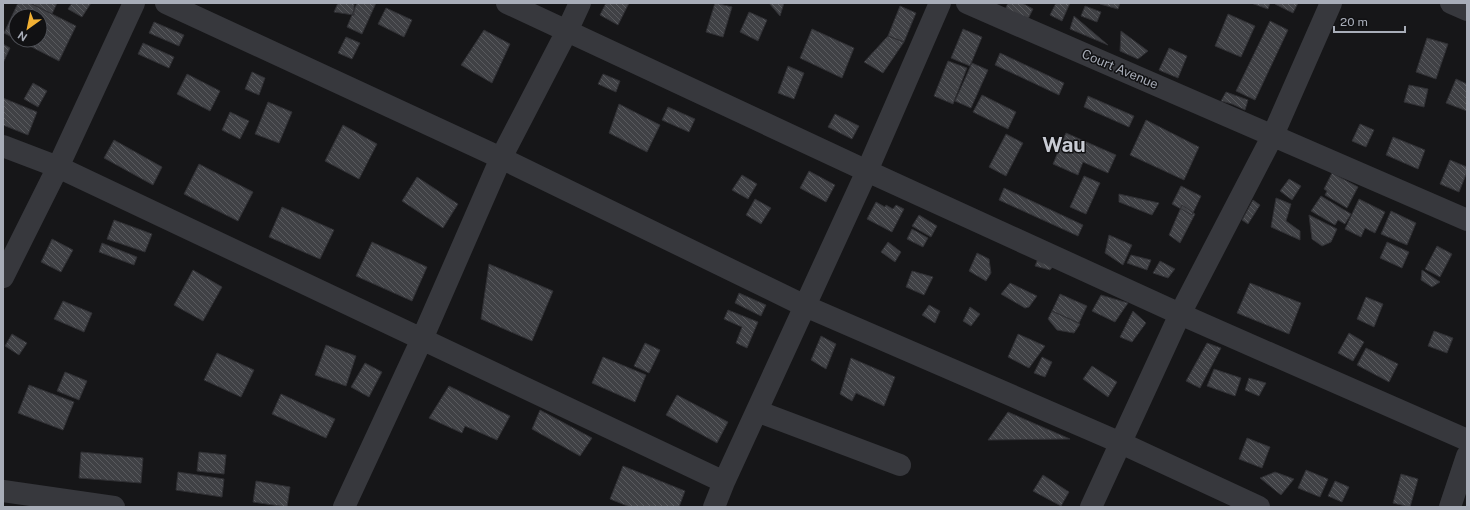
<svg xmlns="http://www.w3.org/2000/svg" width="1470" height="510" font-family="'Public Sans',sans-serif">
	<defs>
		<pattern id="building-back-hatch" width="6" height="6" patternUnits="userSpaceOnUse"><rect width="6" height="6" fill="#404145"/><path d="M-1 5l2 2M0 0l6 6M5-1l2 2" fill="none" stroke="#595a5e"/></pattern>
	</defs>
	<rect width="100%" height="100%" fill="#161618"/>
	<path fill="url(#building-back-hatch)" stroke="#303034" d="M18,3H30L76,26L59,61L18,40H40V16H16V39L4,33Z
		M30,3H57L52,14Z
		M72,3H91L82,17L68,9Z
		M338,3H354V15L334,12Z
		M357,3H376L362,34L347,27Z
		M606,3H629L618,25L600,15Z
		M715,3L732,7L723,37L706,32Z
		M769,3H784L780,16Z
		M1008,3H1022L1033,9L1027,21L1005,10Z
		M1056,3H1070L1062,21L1050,15Z
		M1101,3H1120L1118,9L1100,4Z
		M1251,3H1270L1268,9Z
		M1276,3H1298L1293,13L1275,4Z
		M900,6L916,13L904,42L888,36Z
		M1085,6L1101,12L1097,22L1081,16Z
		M386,8L412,20L404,37L378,24Z
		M749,12L767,20L758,41L740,32Z
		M1228,14L1255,26L1241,57L1215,46Z
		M1074,16L1108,45L1070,29Z
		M1270,21L1288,30L1255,100L1236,91Z
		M154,22L184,35L179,46L149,33Z
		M812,29L854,48L842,78L800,58Z
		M963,29L982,37L970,66L951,58Z
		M484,30L510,44L492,83L461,65Z
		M1121,31L1148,51L1138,59L1120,51Z
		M888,36L904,42L883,73L864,62Z
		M346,37L360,43L352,59L338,53Z
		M1427,38L1448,44L1436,79L1416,72Z
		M143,43L174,57L169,68L138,54Z
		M3,44L10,48L3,63Z
		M1169,48L1187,56L1178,78L1159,70Z
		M1000,53L1064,83L1059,95L995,65Z
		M948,61L967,68L953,104L934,96Z
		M972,63L988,70L971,108L955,101Z
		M788,66L804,73L794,99L778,93Z
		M252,72L265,78L259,95L245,89Z
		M187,74L220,91L210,111L177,94Z
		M603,74L620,81L616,92L598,84Z
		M1456,79L1467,84V111L1446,103Z
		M33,83L47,91L38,107L24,99Z
		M1409,85L1428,89L1424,107L1404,102Z
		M1226,92L1248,100L1245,110L1232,104L1221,101Z
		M982,95L1016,112L1008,129L973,112Z
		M1088,96L1134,116L1129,127L1084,107Z
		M3,98L37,112L28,135L3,125Z
		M268,102L292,112L279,143L255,134Z
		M619,104L660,125L647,152L609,133Z
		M668,107L695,119L689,132L662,120Z
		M230,112L249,121L240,139L222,130Z
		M835,114L859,126L852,139L828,127Z
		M1146,120L1199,147L1184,180L1130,155Z
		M1360,124L1374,130L1366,147L1352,141Z
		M343,125L377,144L359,179L325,161Z
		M1066,133L1116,155L1108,173L1083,162L1078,175L1053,164Z
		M1006,134L1023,143L1006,176L989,167Z
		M1393,137L1425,150L1418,169L1386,155Z
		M114,140L162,167L153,185L104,158Z
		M1450,160L1467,167V172L1459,192L1440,184Z
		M199,164L253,192L238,221L184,194Z
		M809,171L835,185L826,202L800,188Z
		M1332,173L1358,187L1347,208L1325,195L1327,191L1324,189Z
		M742,175L757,184L748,199L732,190Z
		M1084,176L1100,183L1086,214L1070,207Z
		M417,177L458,204L443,228L402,201Z
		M1289,179L1301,186L1292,200L1280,191Z
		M1181,186L1201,196L1192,215L1172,204Z
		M1004,188L1083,225L1078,236L999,200Z
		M1119,194L1159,203L1152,215L1119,202Z
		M1321,196L1351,214L1345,224L1338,220L1335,225L1311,211Z
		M1276,198L1291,204L1286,221L1300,231V240L1271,227Z
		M755,199L771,208L761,224L746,215Z
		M1359,199L1385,212L1375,233L1365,228L1361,237L1345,229Z
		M1253,200L1260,205L1248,224L1242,220Z
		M876,202L885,207L886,205L893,209L896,205L904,209L892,232L867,219Z
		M1182,205L1195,214L1180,243L1169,235Z
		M282,207L334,230L320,259L269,237Z
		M1391,211L1416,223L1407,245L1381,234Z
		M919,215L937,226L931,237L912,226Z
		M1309,215L1337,229L1331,242L1322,246L1312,239Z
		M114,220L152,234L145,252L107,239Z
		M912,229L928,238L923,247L907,239Z
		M1109,235L1132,245L1123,265L1105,253Z
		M52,239L73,250L61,272L41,262Z
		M372,242L427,267L412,301L356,276Z
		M888,242L901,252L895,262L881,252Z
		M1387,242L1409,252L1402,268L1380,258Z
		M102,243L137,257L134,265L99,252Z
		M1437,246L1452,254L1440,277L1425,269Z
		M977,253L989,259L991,273L986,281L969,271Z
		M1040,254L1055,264L1050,270L1035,266Z
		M1131,255L1151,260L1147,270L1127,263Z
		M1160,261L1175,269L1168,278L1153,273Z
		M489,264L553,291L532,341L481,319Z
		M193,270L222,287L203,321L174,305Z
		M1422,270L1440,282L1432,287L1421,280Z
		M912,271L933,277L924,295L906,287Z
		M1010,283L1037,296L1029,307L1025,308L1001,294Z
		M1250,283L1301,303L1289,334L1237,313Z
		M739,293L766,305L761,316L735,303Z
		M1060,294L1087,306L1079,323L1052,311Z
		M1101,295L1128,303L1115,322L1092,311Z
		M1366,297L1383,304L1374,327L1357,319Z
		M63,301L92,313L84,332L54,319Z
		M929,305L940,311L935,323L922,315Z
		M970,307L980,314L971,326L963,321Z
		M728,310L758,322L747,348L736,343L742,327L724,319Z
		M1052,311L1080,324L1074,333L1057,330L1048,319Z
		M1133,311L1146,323L1132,342L1120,337Z
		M1434,331L1453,338L1447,353L1428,346Z
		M1349,333L1364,342L1353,361L1338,353Z
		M12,334L27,343L19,355L5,346Z
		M1018,334L1045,346L1029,368L1008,357Z
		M821,336L836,344L826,369L811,360Z
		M645,343L660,350L649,373L634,366Z
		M1207,343L1221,348L1200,388L1186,381Z
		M326,345L356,356L346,386L315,375Z
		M1366,348L1398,364L1389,382L1357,365Z
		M217,353L254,370L241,397L204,380Z
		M603,357L646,375L635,402L592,383Z
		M1042,357L1052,362L1045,377L1034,373Z
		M851,358L895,377L884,406L856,393L852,401L840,394Z
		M365,363L382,372L369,397L351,387Z
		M1092,366L1117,382L1108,397L1083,379Z
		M1214,369L1241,378L1235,396L1207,386Z
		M65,372L87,381L79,400L57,391Z
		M1249,378L1266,383L1259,396L1245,390Z
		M29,385L74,402L63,430L18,413Z
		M449,386L510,416L497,440L465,426L462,433L429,418Z
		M281,394L335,419L326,438L272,414Z
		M677,395L728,422L717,443L666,415Z
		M540,410L592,438L580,456L532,429Z
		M1008,412L1070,439L988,440Z
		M1247,438L1270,447L1262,468L1239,459Z
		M81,452L143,458L141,483L79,478Z
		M199,452L226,455L224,474L197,471Z
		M623,466L685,491L679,507H630L610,499Z
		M1306,470L1328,479L1320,497L1298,488Z
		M178,472L224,479L222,497L176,490Z
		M1275,472L1294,479L1281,495L1260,478Z
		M1401,474L1418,479L1410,507L1393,503Z
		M1043,475L1069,492L1061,506L1033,491Z
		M256,481L290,487L287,507L253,502Z
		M1335,481L1349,487L1342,502L1328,496Z"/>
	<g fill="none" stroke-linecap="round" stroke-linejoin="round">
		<path stroke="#37383d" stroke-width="22" d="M166,3L501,158L805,306L1121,443L1259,507
			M507,3L867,171L1180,314L1467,440
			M967,3L1467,220
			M1451,3L1467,10
			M3,146L58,167L724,482
			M3,277L58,167L134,3
			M757,411L900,465
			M3,491L114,507
			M344,507L422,339L501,158L567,31L580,3
			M714,507L724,482L867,171L940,3
			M1091,507L1180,314L1273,135L1331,3
			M1450,507L1467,456"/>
	</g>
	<g text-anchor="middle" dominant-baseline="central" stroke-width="3" stroke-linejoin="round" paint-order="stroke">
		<g font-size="13" fill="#a8adb8" stroke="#111113">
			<text transform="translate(1120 69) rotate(23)">Court Avenue</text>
		</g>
		<g font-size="21" font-weight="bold" fill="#c9ccd4" stroke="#111113">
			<text x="1064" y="144">Wau</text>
		</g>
	</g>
	<rect width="1470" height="510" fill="none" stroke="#a8adb8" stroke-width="8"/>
	<g transform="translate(28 28) rotate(213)"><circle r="19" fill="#111113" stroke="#4d4f55"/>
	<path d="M0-3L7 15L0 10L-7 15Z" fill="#f2b134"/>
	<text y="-6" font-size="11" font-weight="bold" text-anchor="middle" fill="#a8adb8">N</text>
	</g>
	<path d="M1334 26v6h71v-6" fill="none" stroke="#a8adb8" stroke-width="2"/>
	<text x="1340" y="26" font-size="12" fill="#a8adb8" stroke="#111113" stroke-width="3" paint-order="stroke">20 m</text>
</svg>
